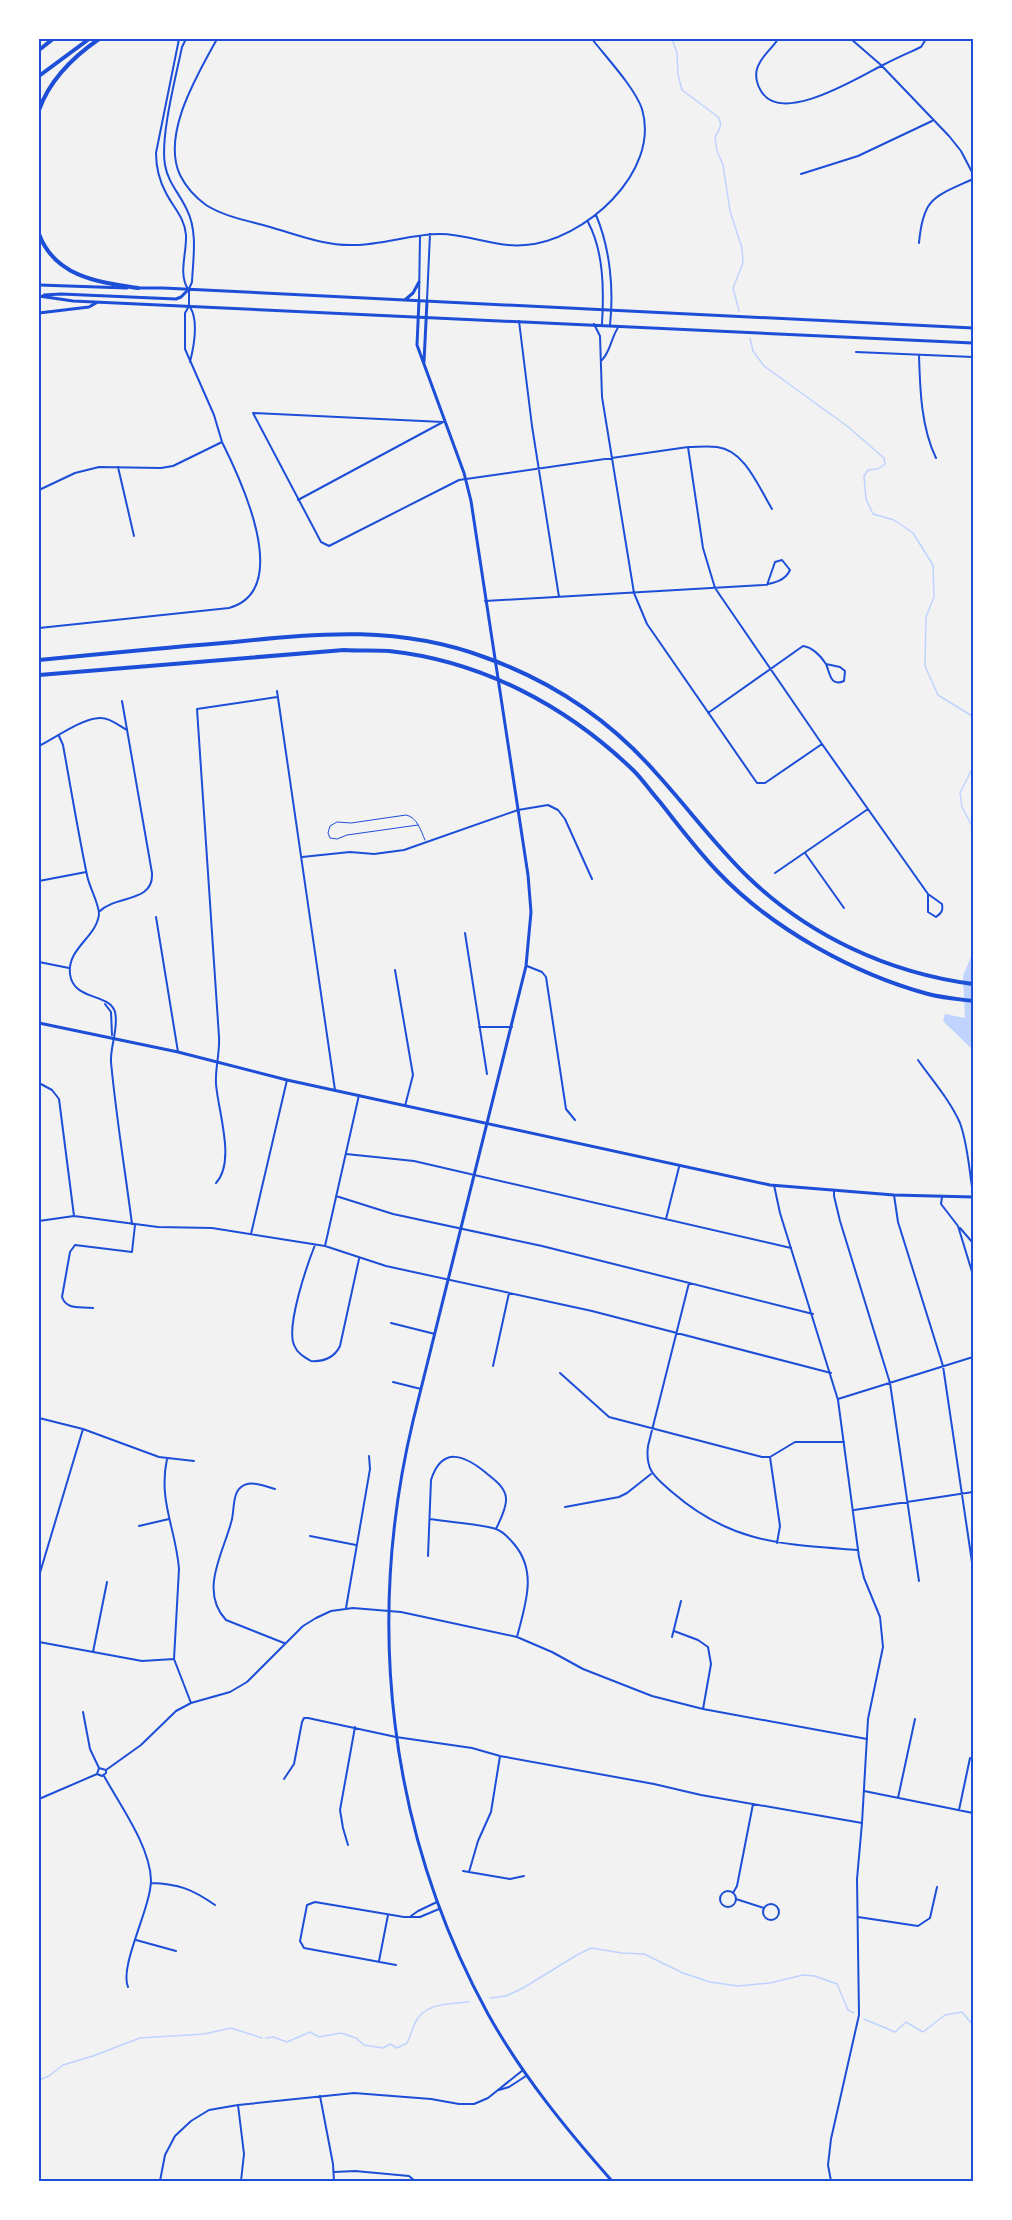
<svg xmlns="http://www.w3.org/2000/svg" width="1012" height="2220" font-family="Arial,sans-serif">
	<rect width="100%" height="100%" fill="#f2f2f2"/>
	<path fill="#bfd3fe" d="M973,952V1050L943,1021L945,1014L965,1018L963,976Z"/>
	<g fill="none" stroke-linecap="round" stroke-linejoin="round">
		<path stroke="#bfd3fe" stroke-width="1.5" d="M672,39L677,53L678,75L682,90L718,117C724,127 718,129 715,138L717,151L723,165L730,211L742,248L743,263L733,288L739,311
			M750,338L753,351L764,366L847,426L884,458L885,464L878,469L868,470L864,476L866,499L873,514L894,520L913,533L933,565L934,597L926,617L925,666L938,695L972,716L973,719
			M973,767L960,793L962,807L973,828
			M490,1998L506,1996L523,1988L577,1955L591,1948L622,1953L644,1954L683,1973L710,1982L738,1986L770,1983L803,1975L815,1976L837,1984L848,2010L854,2013
			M864,2019L895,2032L906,2022L923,2032L945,2015L962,2012L973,2025
			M266,2038L273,2037L287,2042L310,2032L319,2037L341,2033L356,2038L364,2045L383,2048L390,2044L397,2048L407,2043C410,2037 412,2031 414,2025C423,2002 449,2004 469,2002
			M39,2080L49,2076L63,2065L93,2056L140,2038L204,2034L231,2028L262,2038"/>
		<path stroke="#1d4ed8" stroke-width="1" d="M418,825L347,835L337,839L330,838L328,833L330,826L337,822L351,823L406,815C417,817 421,831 425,840"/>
		<path stroke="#1d4ed8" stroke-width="2" d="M179,39L156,153C156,168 159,180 166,193C173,207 185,218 186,235C187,252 178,274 188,289
			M186,39L182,47C176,76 160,137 165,165C168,183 180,194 187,210C198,232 193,259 192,282L189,289V306L185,313V349L214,415L222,442
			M217,39C198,74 161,134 180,175C186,187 195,197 206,205C225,217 249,221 270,227C298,235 325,246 354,245C383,245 411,234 440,234C469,234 496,248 525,245C583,241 661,173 642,109C635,88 606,57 592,39
			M778,39C772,49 760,57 757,69C755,76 757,85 761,91C781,126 859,77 883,65C896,58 908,53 921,47L926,39
			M851,39L881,65L949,136L961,151L973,174
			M801,174L858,156L932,121
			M596,215C610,248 614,289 610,325
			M588,222C604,252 604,291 602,324
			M919,243C923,197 934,197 973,179
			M419,300L420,236
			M427,300L430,234
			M190,307C199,321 194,346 190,362
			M519,321L532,426L559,597
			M594,324L600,336L602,397L634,593L647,624L757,783H765L822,744
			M973,342V387
			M856,352L973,357
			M919,355C920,389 921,427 936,458
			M602,360C611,351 611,337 619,326
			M443,422L253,413L321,542L329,546L459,480L688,447C697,447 708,446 717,447C745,450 759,488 772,509
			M688,447L703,548L715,588L822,744L928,894L942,904C943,910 942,913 936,917L928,912V894
			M118,467L134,536
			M39,490L75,473L99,467L161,468L173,466L222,442C240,478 294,590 229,608L39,628
			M298,500L443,422
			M485,601L763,585C774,583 785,581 790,570L782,560L775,562L767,585
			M277,691L335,1090
			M708,713L803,646C812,647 821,656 826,664C830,673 830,687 844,681L845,671L840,667L826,664
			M59,736L63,745C71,789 78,832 87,875C89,887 99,903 99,914C97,937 67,948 70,974C73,1001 110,993 115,1012C119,1028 110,1046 111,1062C116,1116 125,1170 132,1224
			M39,746C55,738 84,717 101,718C111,718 119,726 127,730
			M805,853L844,908
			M302,857L350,852L374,854L404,850L518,810L548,805L558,810L565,819L592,879
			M775,873L868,809
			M39,881L86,872
			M100,911C116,895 154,903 152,873L122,701
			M156,917L178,1052
			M465,933L487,1074
			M39,962L69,968
			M527,966L542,972L546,977L566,1109L575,1120
			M395,970L413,1075L405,1106
			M105,1004L111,1012L112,1035
			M479,1027H512
			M918,1060C932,1080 950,1100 960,1123C968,1145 969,1170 973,1193
			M39,1083L52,1090L59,1099L74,1216
			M346,1154L414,1161L791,1248
			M216,1183C236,1162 218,1111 216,1084C215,1068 220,1053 219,1037L197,709L277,697
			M834,1190V1196L840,1221L890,1383L919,1581
			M894,1195L898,1222L943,1366L973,1569
			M336,1196L393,1214L542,1246L813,1314
			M942,1197L941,1204L958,1226L973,1275
			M666,1219L679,1167
			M39,1221L74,1216L158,1227L212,1228L325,1246L386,1266L592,1311L831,1373
			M960,1228L973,1243
			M251,1234L287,1080
			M315,1245C307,1265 286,1326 294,1345C297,1353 304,1357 311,1361C324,1362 335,1357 340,1346L359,1259
			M325,1246L359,1095
			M689,1283L648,1446C645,1471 655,1477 672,1492C732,1544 782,1544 857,1550
			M93,1308C81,1306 67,1311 62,1297L70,1252L75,1245L132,1252L135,1225
			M391,1323L435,1334
			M493,1366L509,1293
			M560,1373L609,1417L762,1457H770L795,1442H844
			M393,1382L421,1389
			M838,1399L973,1357
			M39,1418L83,1429L159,1457L194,1461
			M770,1457L780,1526L777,1543
			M167,1459C158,1501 176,1529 179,1569L174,1659L191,1703
			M275,1489C265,1486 249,1479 240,1488C233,1494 234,1510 232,1519C225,1550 198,1590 226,1620L284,1643
			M565,1507L619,1497L627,1493L651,1474
			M854,1510L973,1492
			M430,1519C448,1522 480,1524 496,1529C502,1531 509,1538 514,1544C538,1572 525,1605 517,1637
			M139,1526L169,1519
			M310,1536L356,1545
			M428,1556L431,1480C442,1446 464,1455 485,1472C493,1479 505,1486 506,1498C507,1508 500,1520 496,1529
			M39,1576L83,1429
			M346,1608L370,1469L369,1456
			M674,1631L698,1640L708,1647L711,1664L703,1709
			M672,1637L681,1601
			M39,1642L142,1661L174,1659
			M93,1652L107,1582
			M83,1712L90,1749L99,1768L106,1770V1773L102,1776L97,1774L99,1768
			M106,1770L141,1745L176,1711L191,1703L230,1692L247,1682L303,1626L316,1618L331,1611L353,1608L401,1612L517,1637L552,1652L583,1669L652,1696L703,1709L867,1739
			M104,1776C120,1805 150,1846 151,1880C151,1908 119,1966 128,1987
			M284,1779L294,1764L302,1722L304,1718H308L396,1737L472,1748L500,1756L654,1784L701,1795L862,1823
			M864,1791L973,1813
			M898,1798L915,1719
			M39,1799L97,1774
			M959,1810L970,1758
			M348,1845L343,1828L340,1810L355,1727
			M463,1871L510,1879L524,1876
			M469,1872L478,1841L491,1812L500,1756
			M151,1883C179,1884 192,1889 215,1905
			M720 1899a8 8 0 1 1 16 0a8 8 0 1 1-16 0Z
			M733,1893L737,1886L753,1804
			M736,1899L764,1908
			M763 1912a8 8 0 1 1 16 0a8 8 0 1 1-16 0Z
			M411,1916L418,1911L437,1902
			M858,1917L918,1926L930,1918L937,1887
			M136,1940L176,1951
			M379,1961L388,1915
			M396,1965L304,1948L300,1941L307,1905L315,1902L404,1917H420L439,1909
			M499,2090L509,2087L526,2076
			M320,2096L333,2164L334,2181
			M238,2105L244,2154L241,2181
			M334,2172L355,2171L409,2176L415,2181
			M160,2181L165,2155L175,2136L191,2121L209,2110L238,2105L354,2093L431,2099L459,2104H474L488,2098L523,2070"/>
		<path stroke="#1d4ed8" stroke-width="2" d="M774,1185L780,1213L838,1400L859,1557L864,1578L880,1617L883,1647L868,1719L862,1823L857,1879L859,2015L831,2139L828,2165L831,2181"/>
		<path stroke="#1d4ed8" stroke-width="3" d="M419,300L417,345L464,473L471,501L528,875L531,912L526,966L413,1421C365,1622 388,1831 488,2014C522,2075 566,2129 612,2181
			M424,362L427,301
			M39,1023L178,1052L287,1080L770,1185L894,1195L973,1197"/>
		<path stroke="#1d4ed8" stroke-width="3" d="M39,285L127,288
			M137,288H163L973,328
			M44,295L61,294L176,299L181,297L189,289
			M39,296L73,301L973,343
			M406,299L413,293L419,282
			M39,313L89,307L96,303"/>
		<path stroke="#1d4ed8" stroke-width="4" d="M39,50L53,39
			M39,76L89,39
			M39,110C50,79 73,57 99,39
			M39,234C55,277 98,282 138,288
			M39,660C100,654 162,648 223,643C315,634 394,624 484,657C552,681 610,720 657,774C688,808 715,845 748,877C809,936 889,973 973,984
			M39,675L344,650C359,651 375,650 389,651C482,661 567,706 634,771C643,780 651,792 660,802C679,826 697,850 718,872C771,928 854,974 928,994C943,998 958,999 973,1001"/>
	</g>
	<rect width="1012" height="2220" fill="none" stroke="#ffffff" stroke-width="81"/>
	<rect x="40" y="40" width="932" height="2140" fill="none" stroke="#1d4ed8" stroke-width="2"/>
</svg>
